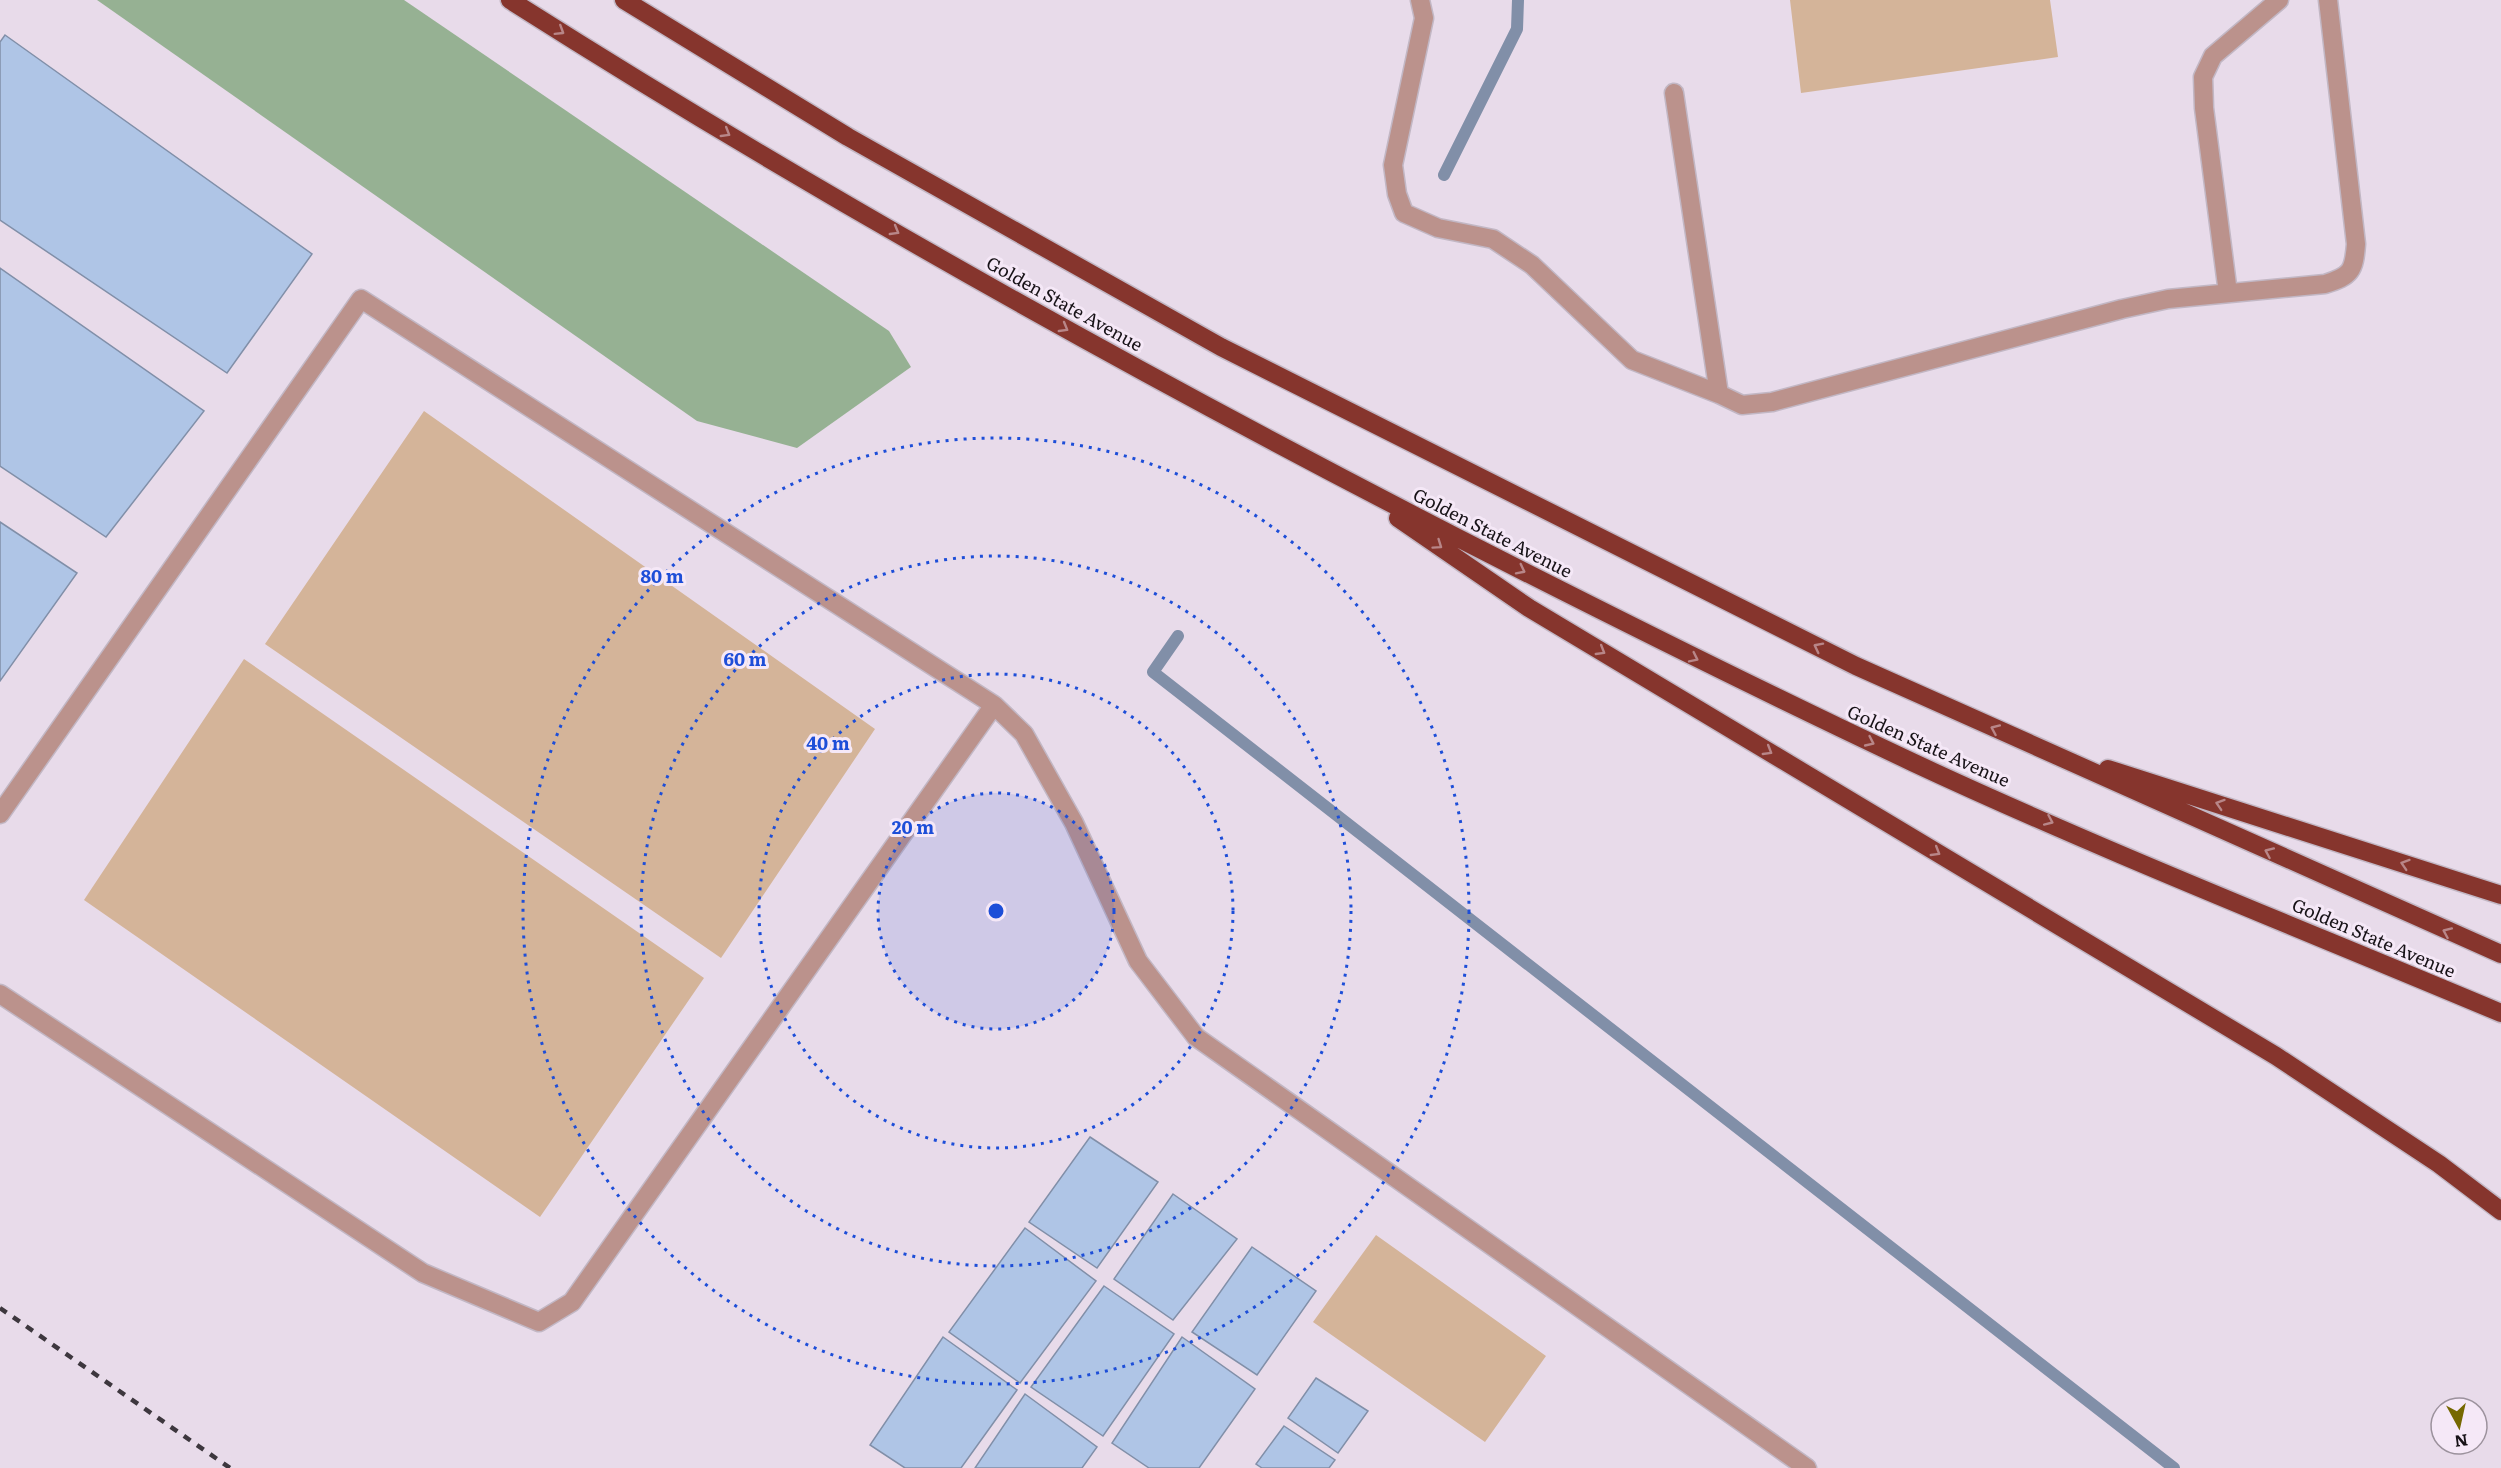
<svg xmlns="http://www.w3.org/2000/svg" width="2501" height="1468" font-family="Literata,serif">
	<rect width="100%" height="100%" fill="#e8dbea"/>
	<path fill="#96b193" d="M97,0H404L889,331L911,367L797,448L697,421Z"/>
	<path fill="#afc5e6" stroke="#818fa8" stroke-width="1.5" d="M5,35L312,254L227,373L0,220V42Z
		M0,268L204,411L106,537L0,466Z
		M0,522L77,573L0,681Z
		M1090,1137L1158,1182L1097,1268L1029,1222Z
		M1173,1194L1237,1239L1173,1320L1114,1279Z
		M1025,1228L1096,1281L1020,1383L949,1332Z
		M1252,1247L1316,1291L1257,1375L1192,1332Z
		M1104,1286L1174,1334L1103,1436L1031,1387Z
		M943,1337L1017,1390L961,1468H905L870,1445Z
		M1182,1337L1255,1389L1199,1468H1149L1112,1443Z
		M1316,1378L1368,1411L1338,1453L1288,1418Z
		M1025,1394L1097,1447L1082,1468H975Z
		M1284,1426L1335,1460L1329,1468H1262L1256,1464Z"/>
	<g fill="none" stroke-linecap="round" stroke-linejoin="round">
		<path stroke="#818fa8" stroke-width="12" d="M1444,175L1517,29L1518,0
			M1178,636L1153,672L2174,1468"/>
	</g>
	<path fill="#d4b499" d="M1790,0H2050L2058,57L1801,93Z
		M424,411L875,729L721,958L265,644Z
		M244,659L704,978L540,1217L84,900Z
		M1376,1235L1546,1356L1485,1442L1313,1322Z"/>
	<g fill="none" stroke-linecap="round" stroke-linejoin="round">
		<defs>
			<path id="lane" d="M1420,0L1424,18L1393,165L1397,194L1404,213L1438,228L1493,239L1532,265L1632,360L1719,394
				M1674,93L1719,394L1742,405L1772,402L2122,309L2168,299L2325,284C2351,276 2354,271 2356,244L2328,0
				M2228,293L2204,108L2203,77L2213,56L2279,0
				M994,705L1024,734L1074,823L1138,961L1196,1037L1807,1468
				M0,814L361,299L994,705L572,1302L539,1322L423,1273L0,994"/>
			<path id="highway" d="M510,0C817,195 1135,372 1458,538C1609,615 1759,690 1912,762C2105,852 2304,930 2501,1013
				M624,0L848,137L1221,347L1856,666L2501,954
				M1398,518L1529,608L2276,1056L2439,1164L2501,1211
				M2108,769L2501,895"/>
		</defs>
		<use href="#lane" stroke="#c2b7c4" stroke-width="21"/>
		<use href="#highway" stroke="#c2b7c4" stroke-width="21"/>
		<use href="#lane" stroke="#bb928c" stroke-width="18"/>
		<use href="#highway" stroke="#86352d" stroke-width="18"/>
		<path stroke="#3d373e" stroke-width="4.5" stroke-dasharray="8 8" stroke-linecap="butt" d="M0,1308L230,1468"/>
	</g>
	<defs><path id="oneway-chevron" d="M-2-3.5L2.5 0L-2 3.5" fill="none" stroke-width="1.6" stroke-linecap="round" stroke-linejoin="round" transform="scale(1.5)"/></defs>
	<g stroke="#b88688">
		<use href="#oneway-chevron" transform="translate(560 31) rotate(32)"/>
		<use href="#oneway-chevron" transform="translate(726 133) rotate(31)"/>
		<use href="#oneway-chevron" transform="translate(895 231) rotate(30)"/>
		<use href="#oneway-chevron" transform="translate(1064 328) rotate(30)"/>
		<use href="#oneway-chevron" transform="translate(1438 545) rotate(35)"/>
		<use href="#oneway-chevron" transform="translate(1521 570) rotate(27)"/>
		<use href="#oneway-chevron" transform="translate(1818 647) rotate(-153)"/>
		<use href="#oneway-chevron" transform="translate(1601 651) rotate(31)"/>
		<use href="#oneway-chevron" transform="translate(1694 658) rotate(26)"/>
		<use href="#oneway-chevron" transform="translate(1995 729) rotate(-156)"/>
		<use href="#oneway-chevron" transform="translate(1870 742) rotate(25)"/>
		<use href="#oneway-chevron" transform="translate(1768 751) rotate(31)"/>
		<use href="#oneway-chevron" transform="translate(2220 804) rotate(-162)"/>
		<use href="#oneway-chevron" transform="translate(2049 821) rotate(24)"/>
		<use href="#oneway-chevron" transform="translate(1936 852) rotate(31)"/>
		<use href="#oneway-chevron" transform="translate(2269 852) rotate(-156)"/>
		<use href="#oneway-chevron" transform="translate(2405 864) rotate(-162)"/>
		<use href="#oneway-chevron" transform="translate(2447 932) rotate(-156)"/>
	</g>
	<circle cx="996" cy="911" r="118" fill="#1d4ed8" fill-opacity=".12"/>
	<g fill="none" stroke="#1d4ed8" stroke-width="3" stroke-dasharray="3 6">
		<circle cx="996" cy="911" r="118"/>
		<circle cx="996" cy="911" r="237"/>
		<circle cx="996" cy="911" r="355"/>
		<circle cx="996" cy="911" r="473"/>
	</g>
	<g text-anchor="middle" dominant-baseline="central" stroke-width="6" stroke-linejoin="round" paint-order="stroke">
		<g font-size="18" fill="#171217" stroke="#f5e8f7">
			<text transform="translate(1065 303) rotate(29)">Golden State Avenue</text>
			<text transform="translate(1493 532) rotate(27)">Golden State Avenue</text>
			<text transform="translate(1929 745) rotate(24)">Golden State Avenue</text>
			<text transform="translate(2374 937) rotate(23)">Golden State Avenue</text>
		</g>
	</g>
	<circle cx="996" cy="911" r="9" fill="#1d4ed8" stroke="#f5e8f7" stroke-width="3"/>
	<g font-size="18" text-anchor="middle" font-weight="bold" fill="#1d4ed8" stroke="#f5e8f7" stroke-width="6" stroke-linejoin="round" paint-order="stroke">
		<text x="662" y="583">80 m</text>
		<text x="745" y="666">60 m</text>
		<text x="828" y="750">40 m</text>
		<text x="913" y="834">20 m</text>
	</g>
	<g transform="translate(2459 1426) rotate(172)"><circle r="28" fill="#f5e8f7" stroke="#9c929d" stroke-width="1.5"/>
	<path d="M0-4.5L10 22L0 15L-10 22Z" fill="#766800"/>
	<text y="-9" font-size="16" font-weight="bold" text-anchor="middle" fill="#171217">N</text>
	</g>
</svg>
